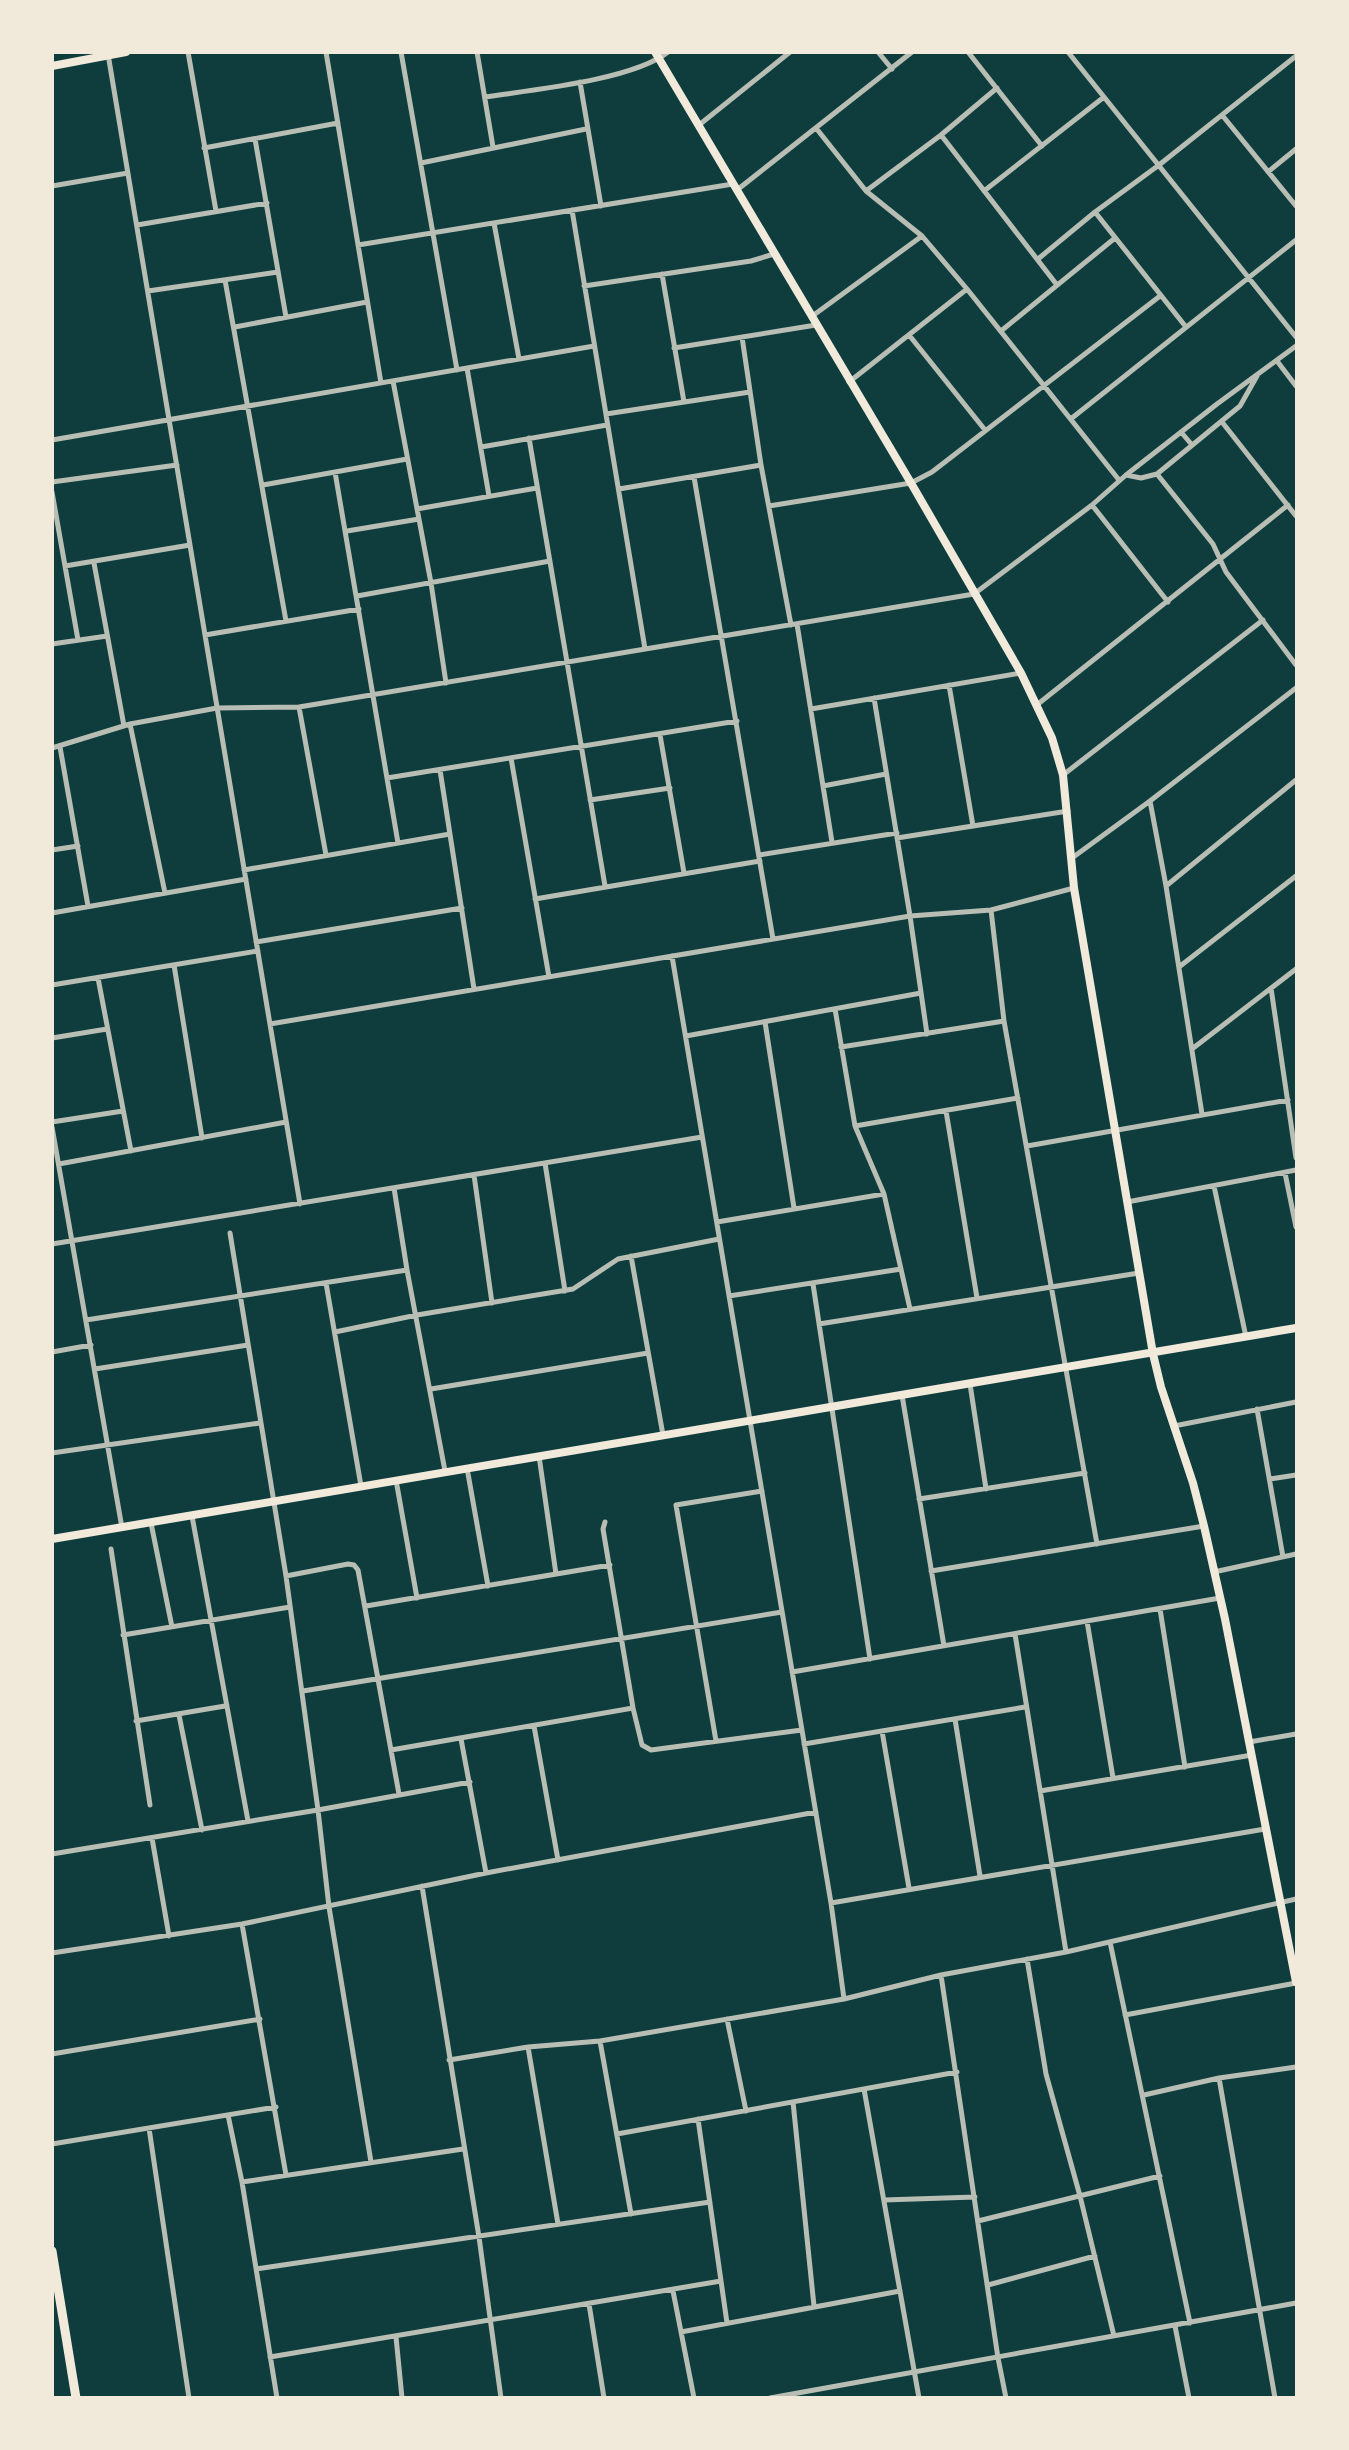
<svg xmlns="http://www.w3.org/2000/svg" width="1349" height="2450" font-family="'Space Grotesk',sans-serif">
	<rect width="100%" height="100%" fill="#0f3d3e"/>
	<g fill="none" stroke-linecap="round" stroke-linejoin="round">
		<path stroke="#b8beb3" stroke-width="5" d="M188,52L216,211
			M326,52L381,383
			M401,52L457,370
			M477,52L493,147
			M878,52L892,69
			M968,52L1042,146
			M1068,52L1296,337
			M108,54L300,1204
			M580,82L601,206
			M485,97C531,90 633,80 668,52
			M1222,115L1296,206
			M699,125L790,52
			M816,128L866,191L922,236L967,289L1119,480
			M941,135L1057,285
			M255,139L286,317
			M204,148L338,123
			M421,163L586,129
			M1268,172L1296,149
			M52,186L128,173
			M737,190L912,52
			M866,191L941,135L997,88
			M984,191L1104,97
			M572,210L645,649
			M1095,212L1186,327
			M494,223L519,359
			M137,225L267,203
			M358,245L733,184
			M1038,259L1095,212L1159,165L1296,56
			M662,274L684,402
			M225,280L286,621
			M584,286L751,261L774,254
			M148,291L278,272
			M811,317L922,236
			M235,327L367,302
			M1001,331L1115,238
			M909,335L985,430
			M742,337L761,465L791,625
			M674,348L816,325
			M1277,361L1296,386
			M467,368L489,496
			M393,381L431,583L446,683
			M849,382L967,289
			M606,414L750,392
			M1072,418L1296,240
			M1222,422L1296,516
			M1181,432L1192,445
			M529,438L605,886
			M52,440L594,346
			M481,447L607,425
			M335,472L398,843
			M1157,474L1213,544L1226,572L1296,665
			M1126,475L1141,478L1157,474L1240,406L1257,376
			M694,477L773,939
			M52,482L177,465
			M263,485L407,459
			M619,489L761,465
			M52,492L78,640
			M1092,505L1168,602
			M769,506L911,483L932,472L1160,296
			M417,509L537,488
			M347,531L419,519
			M94,563L124,726
			M65,566L190,545
			M357,596L550,561
			M797,624L832,842
			M205,635L359,609
			M52,644L107,636
			M949,685L973,826
			M874,698L910,916L927,1034
			M1038,704L1288,505
			M299,707L326,855
			M811,709L1021,673
			M130,724L165,893
			M660,735L684,873
			M60,747L88,906
			M52,748L130,724L217,708L299,707L974,594L1092,505L1126,475L1217,404L1296,346
			M511,758L549,977
			M440,770L474,989
			M1063,775L1263,620
			M387,778L737,721
			M823,786L886,774
			M590,800L670,788
			M1150,801L1166,886L1202,1114
			M897,838L1068,811
			M52,850L78,846
			M759,855L897,833
			M1072,858L1150,801L1296,688
			M244,870L450,834
			M1166,886L1296,780
			M535,899L760,861
			M991,910L1004,1021L1097,1544
			M52,913L246,879
			M256,942L462,908
			M672,956L831,1903L844,1999
			M174,965L202,1138
			M1179,967L1296,876
			M98,978L131,1151
			M52,985L258,951
			M1271,988L1296,1158
			M835,1009L855,1126L884,1194L910,1309
			M765,1022L794,1208
			M270,1024L910,916L991,910L1074,888
			M686,1036L921,993
			M52,1038L107,1029
			M841,1047L1004,1021
			M1192,1049L1296,969
			M946,1111L977,1298
			M52,1122L123,1111
			M855,1126L1018,1098
			M52,1127L122,1528
			M1027,1146L1288,1100
			M545,1163L565,1291
			M59,1164L286,1122
			M1285,1173L1296,1227
			M474,1175L492,1303
			M1214,1186L1246,1337
			M394,1188L407,1270L445,1471
			M1127,1202L1296,1170
			M717,1222L884,1194
			M230,1233L286,1576L318,1810L329,1907L371,2162
			M52,1244L702,1137
			M631,1256L663,1435
			M326,1283L361,1486
			M813,1284L870,1659
			M729,1296L901,1269
			M86,1320L407,1270
			M819,1324L1139,1273
			M335,1332L417,1315L573,1289L618,1259L719,1239
			M52,1352L91,1345
			M95,1369L248,1345
			M970,1384L986,1489
			M431,1389L648,1353
			M902,1395L944,1646
			M1257,1409L1283,1557
			M1174,1426L1296,1402
			M52,1453L260,1423
			M539,1456L556,1574
			M467,1468L488,1586
			M1270,1479L1296,1475
			M396,1480L417,1598
			M919,1499L1085,1473
			M192,1516L248,1821
			M605,1522L603,1529L633,1708L642,1745L651,1750L802,1730
			M151,1523L172,1627
			M111,1549L150,1805
			M931,1571L1204,1526
			M1214,1572L1296,1554
			M286,1576L348,1564L354,1565L358,1570L399,1794
			M366,1606L610,1565
			M1160,1609L1185,1767
			M1087,1621L1113,1778
			M1015,1634L1066,1952
			M123,1635L290,1607
			M792,1672L1220,1598
			M303,1691L782,1612
			M179,1715L202,1830
			M955,1719L980,1876
			M136,1721L225,1706
			M534,1726L558,1860
			M882,1731L909,1888
			M461,1739L486,1873
			M716,1741L676,1505L762,1491
			M1249,1742L1296,1734
			M804,1744L1025,1707
			M391,1750L633,1708
			M1040,1791L1252,1755
			M152,1838L169,1936
			M52,1854L318,1810L470,1782
			M422,1886L479,2237L501,2398
			M831,1903L1265,1829
			M242,1924L286,2175
			M1110,1942L1190,2323
			M52,1953L242,1924L486,1873L816,1812
			M1027,1959L1046,2074L1080,2196L1114,2336
			M941,1975L998,2358L1006,2398
			M1125,2015L1296,1983
			M727,2019L746,2111
			M600,2041L631,2214
			M528,2047L558,2224
			M52,2054L260,2019
			M449,2060L528,2047L600,2041L844,1999L941,1975L1066,1952L1296,1899
			M1219,2078L1275,2398
			M864,2089L919,2398
			M1144,2095L1219,2078L1296,2067
			M793,2102L814,2306
			M228,2115L242,2182L277,2398
			M698,2119L727,2323
			M149,2128L189,2398
			M617,2134L957,2072
			M52,2144L276,2107
			M242,2182L463,2149
			M884,2200L975,2197
			M978,2221L1160,2176
			M256,2269L710,2202
			M988,2285L1095,2256
			M673,2291L694,2398
			M589,2304L604,2398
			M1175,2326L1189,2398
			M681,2332L900,2291
			M396,2337L402,2398
			M270,2357L721,2281
			M770,2398L1296,2303"/>
		<path stroke="#f1e9da" stroke-width="8" d="M655,52L911,483L1021,673L1052,738L1063,775L1074,888L1153,1354L1161,1387L1193,1483L1204,1526L1225,1619L1296,1982
			M52,66L126,52
			M52,1539L1296,1328"/>
		<path stroke="#f1e9da" stroke-width="9" d="M52,2251L76,2398"/>
	</g>
	<rect width="1349" height="2450" fill="none" stroke="#f1e9da" stroke-width="108"/>
</svg>
